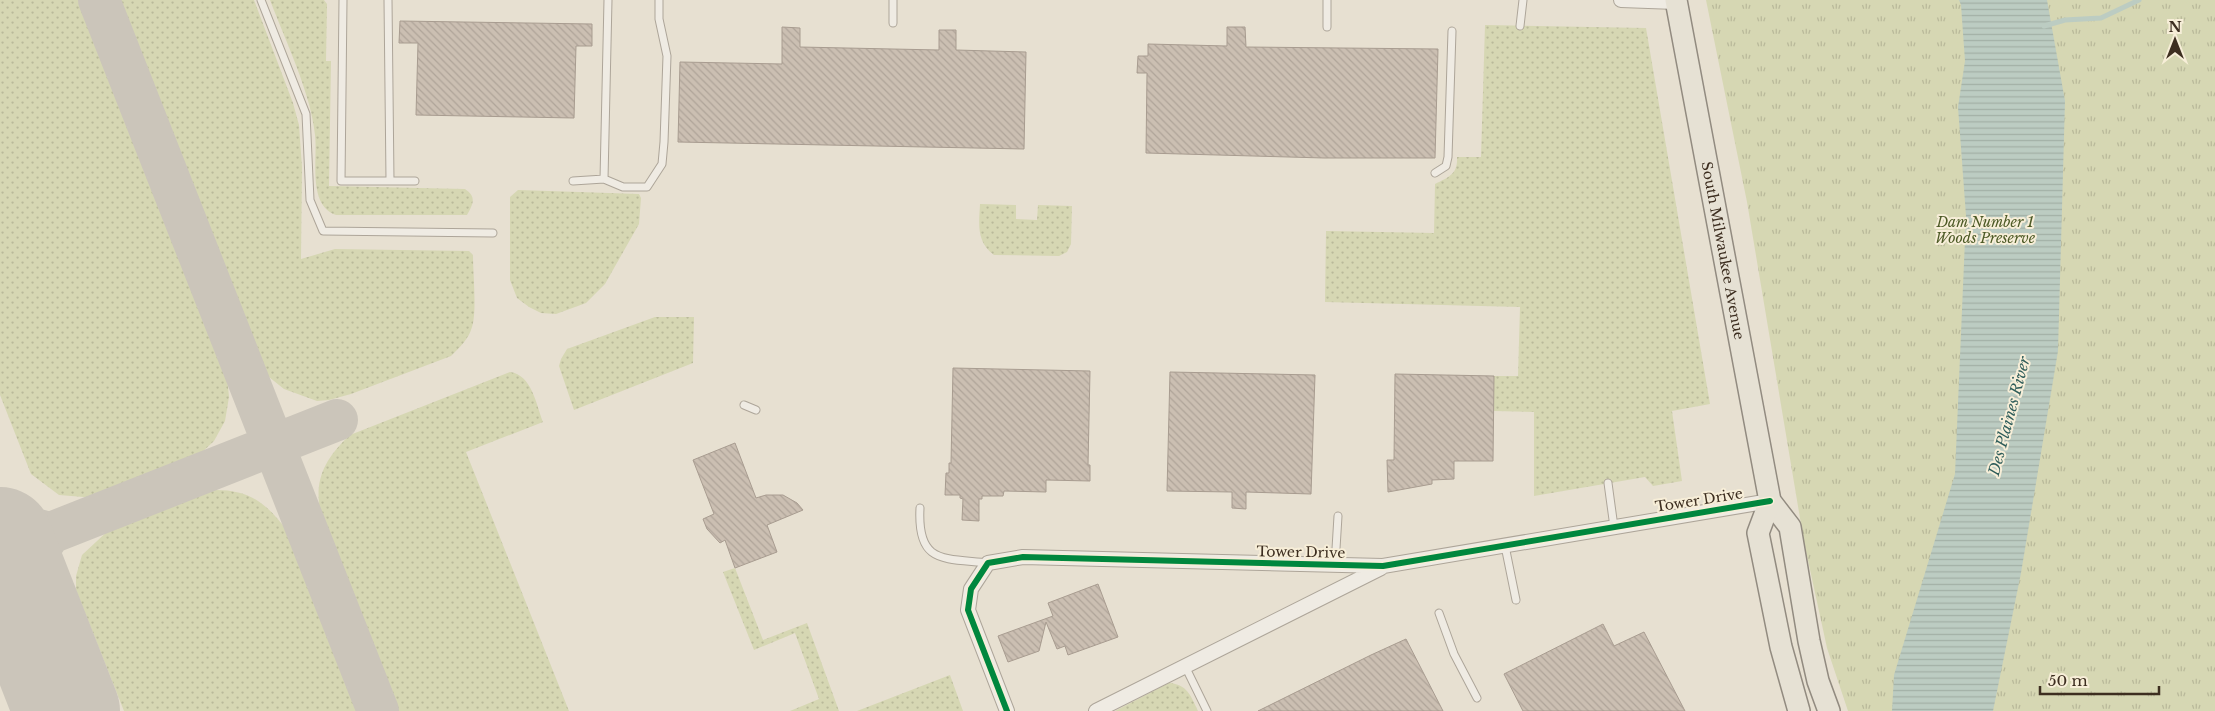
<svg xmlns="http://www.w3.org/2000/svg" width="2215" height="711" font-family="'Libre Baskerville',serif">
	<defs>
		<pattern id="grass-dots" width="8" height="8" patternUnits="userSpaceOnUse" patternTransform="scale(1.25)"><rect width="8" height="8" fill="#d6d7b3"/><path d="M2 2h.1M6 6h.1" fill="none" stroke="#b9b99a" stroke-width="1.8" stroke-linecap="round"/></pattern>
		<pattern id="park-tufts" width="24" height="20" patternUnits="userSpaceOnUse" patternTransform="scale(1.25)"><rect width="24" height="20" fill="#d6d7b3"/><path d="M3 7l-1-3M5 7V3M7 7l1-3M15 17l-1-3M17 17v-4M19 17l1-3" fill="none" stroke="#b9b99a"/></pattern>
		<pattern id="water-rules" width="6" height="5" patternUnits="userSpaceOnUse" patternTransform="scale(1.25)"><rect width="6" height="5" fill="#bcccc2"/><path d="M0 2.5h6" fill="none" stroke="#a2b0a6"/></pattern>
		<pattern id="building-back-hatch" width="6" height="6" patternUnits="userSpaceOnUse" patternTransform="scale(1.25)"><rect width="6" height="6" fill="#cbbfb2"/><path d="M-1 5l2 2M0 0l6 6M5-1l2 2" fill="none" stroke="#afa499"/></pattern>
	</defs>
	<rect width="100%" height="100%" fill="#e7e0d1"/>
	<path fill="url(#grass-dots)" d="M0,0H80L227,376L229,397L225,421L214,441L197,457L96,498L59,495L31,474L0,395Z
		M117,0H254L293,103L299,125L302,167L301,259L335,249L469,251L473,255C473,274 477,311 472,327C469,339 459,348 451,356L351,394L329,400L317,401L284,389L269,377L256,356Z
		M270,0H324L327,4L326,61H331L329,186L465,189C477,197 473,204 467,215H336C307,205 318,159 315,135C311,93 285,40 270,0Z
		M1485,25L1646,28L1710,404L1672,411L1682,481L1653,486L1645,477L1534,496V412L1494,411V376H1518L1520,307L1325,302L1326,231L1434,233L1435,184C1449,177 1458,174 1457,157H1481Z
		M518,190L639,194L641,198L639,224L605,284L586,303L556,314L541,313L529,307L517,298L510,280V197Z
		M980,204L1016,205V219L1037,220L1038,205L1072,206L1071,244L1067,252L1059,256L994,255C976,242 979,224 980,204Z
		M655,317H694L693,363L574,410L559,366L561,359L567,349Z
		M510,372C532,375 536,404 543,422L466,452L569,711H396L323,526C313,486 319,464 350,435Z
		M212,490C251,489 267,504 289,533L359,711H124L76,590V576L82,555L111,528Z
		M735,568L763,640L807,623L839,711H790L819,699L795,633L754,650L723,572Z
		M950,675L963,711H857Z
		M1169,683C1187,684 1191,696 1198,711H1115Z"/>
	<path fill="url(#park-tufts)" d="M1706,0H2215V711H1848L1827,648L1804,542L1747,202Z"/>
	<path fill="url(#water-rules)" d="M1959,0H2047L2065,101L2058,351L2021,573L1993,711H1892L1894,675L1955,474L1966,216L1958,107L1965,61L1961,5Z"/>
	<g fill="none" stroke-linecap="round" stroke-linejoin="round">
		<path stroke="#bcccc2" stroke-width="5" d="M2044,26L2065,20L2101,18L2139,0"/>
		<path stroke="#cbc5ba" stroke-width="42" d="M99,0L378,711
			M0,511L19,525L50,533L36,554L26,579L30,615L0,586
			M0,553L337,420"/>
		<path stroke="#cbc5ba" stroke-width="106" d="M0,540L67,711"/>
	</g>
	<path fill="url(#building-back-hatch)" stroke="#a89c90" d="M400,21L592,24V46H576L574,118L416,115L418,43H399Z
		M782,27L800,28V47L939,50V30H956V50L1026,52L1024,149L678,142L680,62L782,64Z
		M1227,27H1245L1246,47L1438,49L1435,158H1324L1146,153L1147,73H1137L1138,56H1148V44L1227,46Z
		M953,368L1090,371L1088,465H1090V481L1046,480V492L1004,491L1003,496H982V499H979V521L962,520L963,499L960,498V495H945L946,473H949V463H951Z
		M1170,372L1315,375L1311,494L1246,492V509L1232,508V492L1167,491Z
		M1395,374L1494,376L1493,461H1454V479L1432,480V484L1388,492L1387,460H1394Z
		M735,443L756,498L766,495H783L797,503L803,510L767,525L777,552L735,568L725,540L720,543L707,529L703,519L714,514L693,460Z
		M1098,584L1118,637L1068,655L1065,646L1057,649L1046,622L1039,651L1008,662L998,636L1053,616L1048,603Z
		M1603,624L1614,646L1644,632L1685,711H1523L1504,674Z
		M1406,639L1443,711H1258L1371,655Z"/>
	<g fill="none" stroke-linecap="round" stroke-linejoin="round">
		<defs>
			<path id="lane" d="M261,0L306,114L310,200L323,231L493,233
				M343,0L341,181H415
				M388,0L390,180
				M1327,0V27
				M893,23V0
				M1520,26L1523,0
				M1435,173L1446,166L1448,157L1452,31
				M604,179L608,0
				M573,181L604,179L623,187H647L662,164L664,142L667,56L659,19V0
				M744,405L756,410
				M1608,483L1614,527
				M920,508C917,564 943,558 988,563
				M1505,546L1516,600
				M1335,565L1338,516
				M1439,613L1454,654L1477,698
				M1185,666L1207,711"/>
			<path id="street" d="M1621,0L1676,2
				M1007,711L968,610L971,589L988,563L1023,557L1383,566L1770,501
				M1096,711L1381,568"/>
			<g id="primary">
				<path id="s1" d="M1676,0L1770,501L1790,527L1809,641L1818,681L1829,711"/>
				<path d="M1770,501L1758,533L1781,647L1799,711"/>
			</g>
		</defs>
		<use href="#lane" stroke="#ada599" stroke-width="9"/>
		<use href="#street" stroke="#ada599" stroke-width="16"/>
		<use href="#primary" stroke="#928b80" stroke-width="24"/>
		<use href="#lane" stroke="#efebe3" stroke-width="7"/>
		<use href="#street" stroke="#efebe3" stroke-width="14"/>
		<use href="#primary" stroke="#e6e1d4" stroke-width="21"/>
		<defs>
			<path id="cycleway" d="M1007,711L968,610L971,589L988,563L1023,557L1383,566L1770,501"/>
		</defs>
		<use href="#cycleway" stroke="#f7eed8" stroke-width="9"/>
		<use href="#cycleway" stroke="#00873e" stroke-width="6"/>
	</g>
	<g text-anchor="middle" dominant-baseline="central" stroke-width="4" stroke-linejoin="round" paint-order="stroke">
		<g font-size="14" font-style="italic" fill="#4d5a26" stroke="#f7eed8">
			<text x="1985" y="222">Dam Number 1<tspan x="1985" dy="16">Woods Preserve</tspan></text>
		</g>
		<g font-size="14" fill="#3d2e20" stroke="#f7eed8">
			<text stroke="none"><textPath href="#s1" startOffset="255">South Milwaukee Avenue</textPath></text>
			<text transform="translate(1699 500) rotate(-9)">Tower Drive</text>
			<text transform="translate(1301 552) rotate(1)">Tower Drive</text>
		</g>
		<g font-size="15" font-style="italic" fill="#2f5d5a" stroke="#f7eed8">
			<text transform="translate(2009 416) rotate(-75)">Des Plaines River</text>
		</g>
	</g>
	<g transform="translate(2175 40)" stroke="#f7eed8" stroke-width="4" paint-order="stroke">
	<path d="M0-4L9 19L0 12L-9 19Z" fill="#3d2e20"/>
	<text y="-8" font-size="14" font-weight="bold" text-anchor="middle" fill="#3d2e20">N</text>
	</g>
	<path d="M2040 686v8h119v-8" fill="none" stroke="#3d2e20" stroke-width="2.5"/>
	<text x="2048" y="686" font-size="15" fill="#3d2e20" stroke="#f7eed8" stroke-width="4" paint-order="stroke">50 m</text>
</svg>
